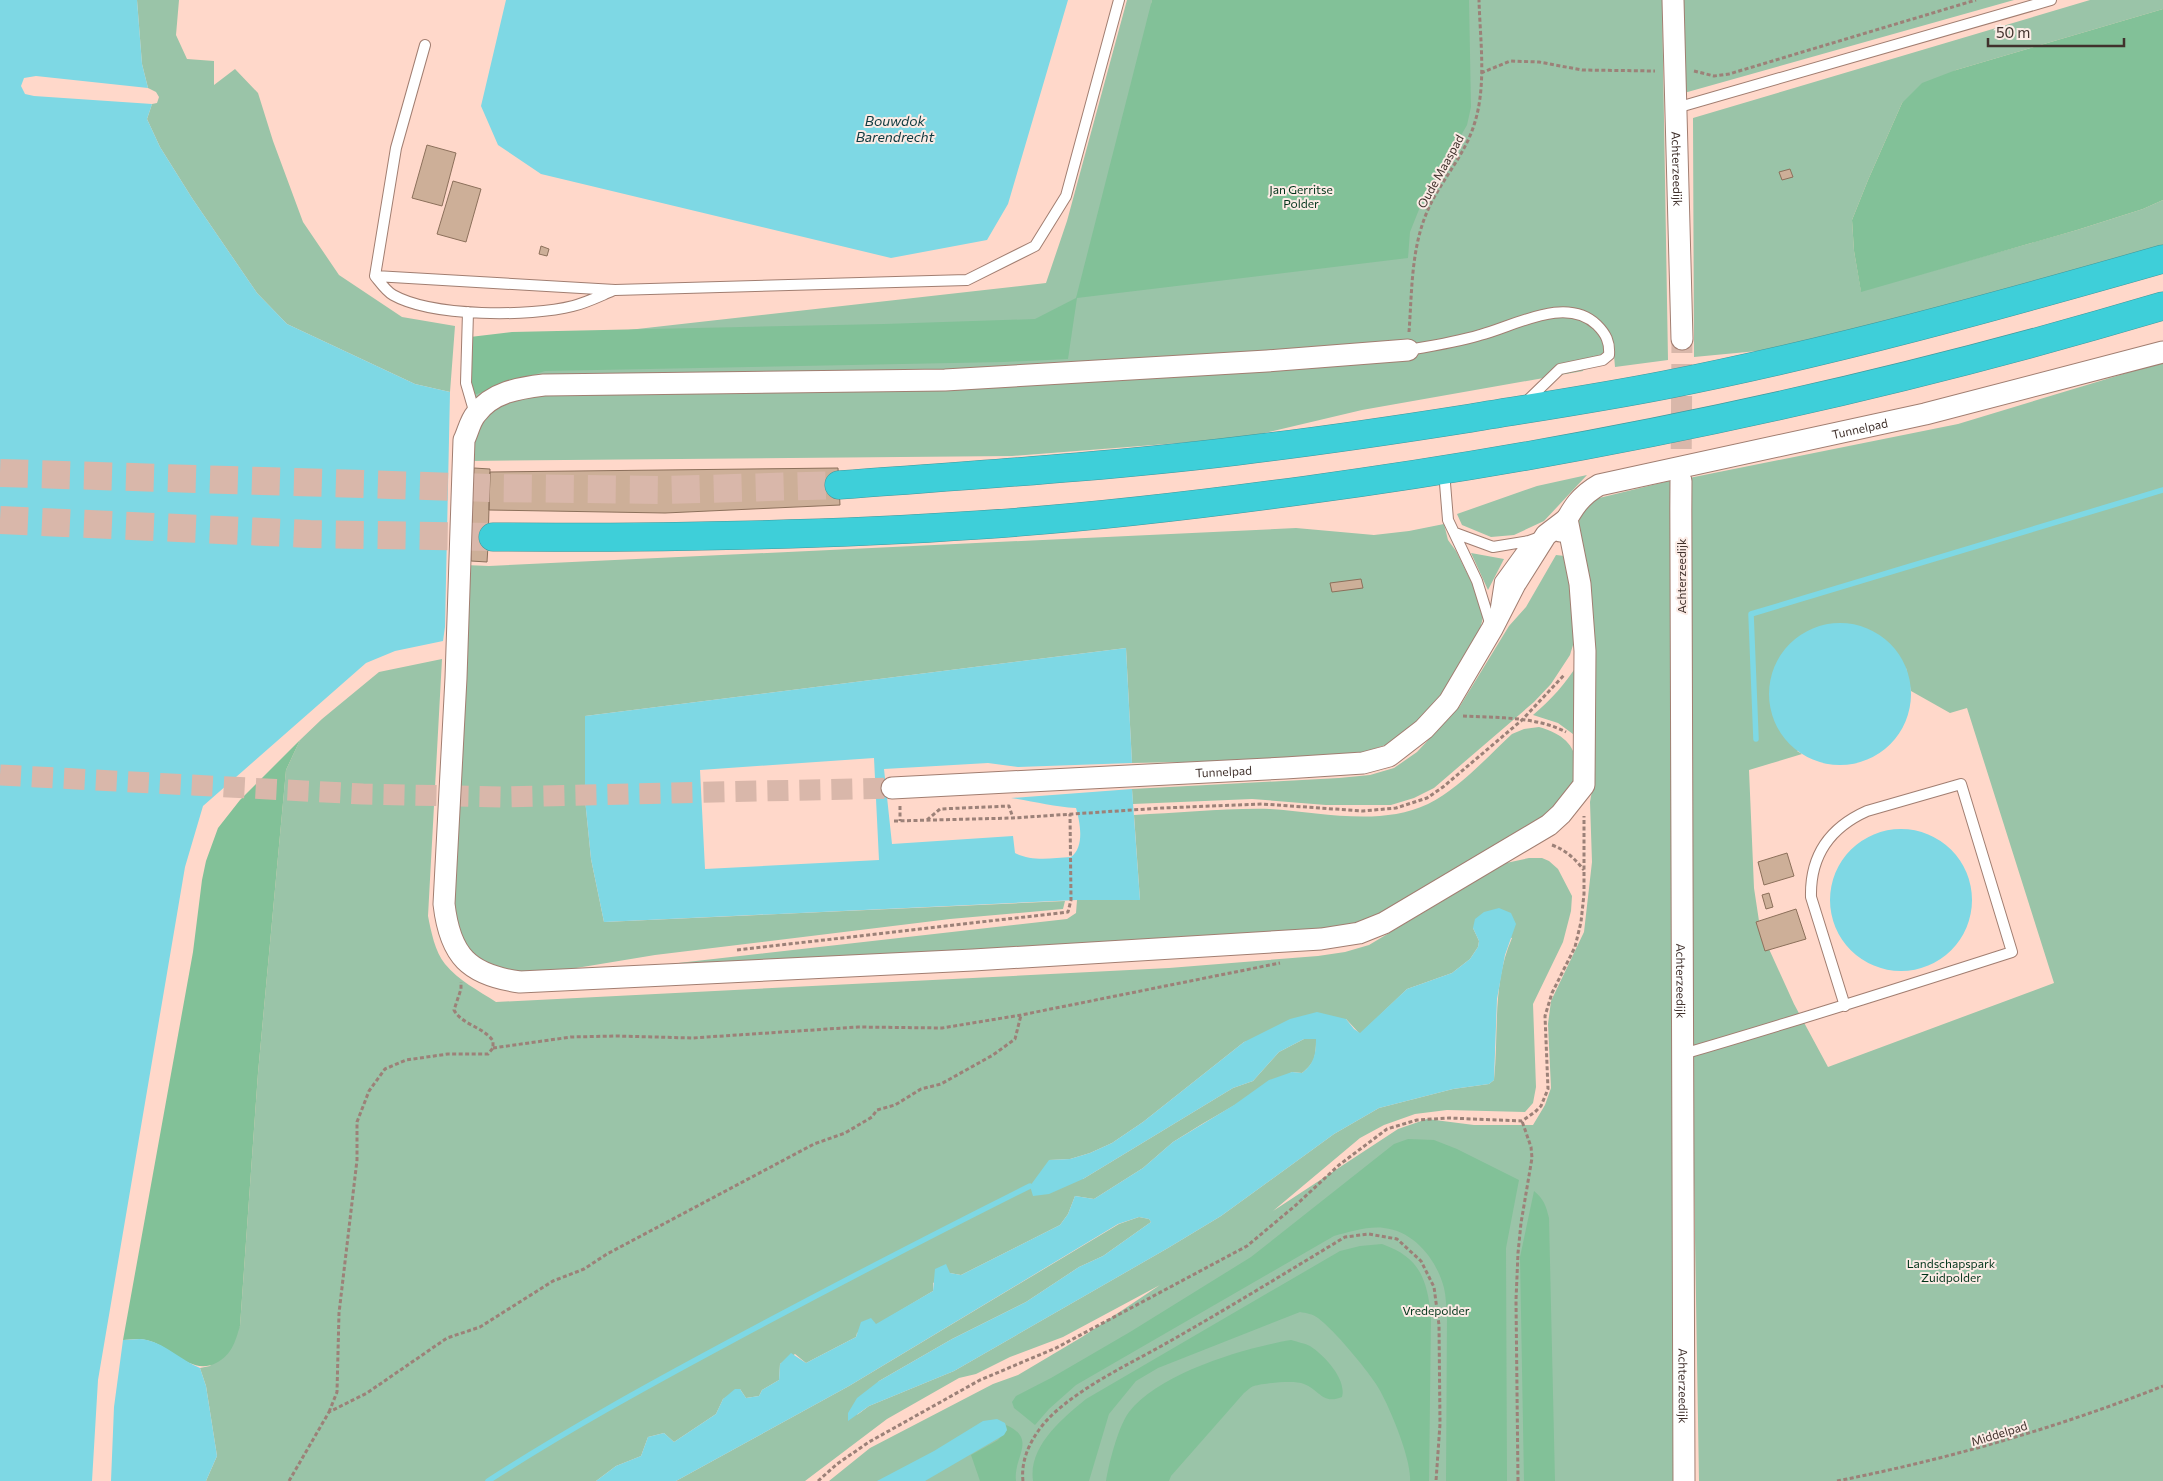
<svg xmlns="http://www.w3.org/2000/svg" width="2163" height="1481" font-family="Commissioner,sans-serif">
	<rect width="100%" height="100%" fill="#ffd8ca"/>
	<path fill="#9ac4a8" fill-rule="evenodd" d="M137,0H179L176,35L187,59L214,61V85L235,69L258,93L273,141L303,222L339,275L402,317L455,326L450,392L415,384L287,324L257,293L192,198L160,147L147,119L152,104L157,103L159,97L156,92L148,88L142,64Z
		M1127,0H1152L1151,6L1153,0H1662L1668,360L1615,367L1614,355L1589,358L1583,371L1362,410L1243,438L1012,456L467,461L478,347L1046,283L1067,221Z
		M1682,0H2014L1684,93Z
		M2090,0H2163V9L1956,70L1902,103L1868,180L1852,220L1854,251L1861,291L2077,230L2143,209L2163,200V246L1984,299L1768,350L1694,357L1693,118Z
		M2163,362V1481H1699L1687,749L1689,478L1958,424ZM1906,668L1911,691L1950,713L1967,708L2054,983L1828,1067L1794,1004L1769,949L1759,921L1754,888L1749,770L1802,754L1797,751Z
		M1587,475L1544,521L1514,535L1491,537L1462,525L1457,514L1537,486Z
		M1673,480L1675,1481H829L870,1448L993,1384L1018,1375L1082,1337L1160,1285L1063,1337L1010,1357L976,1374L959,1378L887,1419L805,1481H676L849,1386L1119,1224L1139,1217L1149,1219L1151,1222L1103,1256L1079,1267L1026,1302L952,1339L879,1381L857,1415L869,1406L954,1371L1168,1248L1221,1216L1334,1134L1379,1108L1453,1089L1489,1084L1494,1080C1499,1032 1492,983 1512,938L1473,928L1479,941L1478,947L1470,959L1452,973L1407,989L1360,1034L1346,1019L1244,1042L1143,1122L1112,1143L1090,1153L1070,1159L1049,1160L1083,1179L1233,1088L1253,1081L1279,1052L1304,1039H1316C1316,1056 1315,1063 1302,1073L1292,1072L1202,1124L1173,1142L1143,1168L1094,1199L1075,1196L1068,1214L1060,1225L961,1275L950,1273L933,1283V1291L876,1325L857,1333L856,1337L806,1363L795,1354L780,1364L779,1380L762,1390L759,1396L746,1398L740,1389L723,1399L716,1414L674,1442L664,1433L648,1437L641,1456L616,1466L596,1481H206L217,1456L206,1386L200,1368L210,1366L240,1326L258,1073L286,770L300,740L322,719L379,672L442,659L428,916C431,931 435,952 445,964C458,980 479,991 496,1002L1169,968L1318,956L1345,952L1369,945L1506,863L1529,858H1542L1549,861L1558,869L1572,896L1571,911L1563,942L1533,1004L1536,1087L1533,1103L1525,1112L1447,1110L1415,1114L1384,1125L1360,1138L1273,1211L1398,1129L1427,1119L1474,1125H1533L1545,1105L1551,1088L1548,1024L1551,1001L1584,932L1592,862L1590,802L1593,785L1578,525L1582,511L1595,499Z
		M1444,524L1448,540L1456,551L1485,609L1478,638L1445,690L1421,718L1389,744L1341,759L1132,763L1126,648L585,716V799L591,859L604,922L1065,901L1063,909L950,919L655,955L540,974L481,972L448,926L465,565L489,566L1296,528L1374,535L1409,531Z
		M1471,553L1504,559L1488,590Z
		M1556,555L1565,556L1576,613V635L1570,655L1551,684L1534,702L1434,788L1414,798L1391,805H1326L1252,799L1133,804L1132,789L1339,778L1370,775L1394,768L1417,752L1460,706L1509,626L1526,607Z
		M1578,664L1577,737L1558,723L1533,715C1551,700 1565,684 1578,664Z
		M1539,727C1570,736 1582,752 1573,785C1571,793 1561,803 1556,811L1379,919L1339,931L652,966L1067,919L1076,913L1077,900H1140L1134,815C1179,813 1225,808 1270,809C1321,812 1379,827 1428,804C1460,788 1486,758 1512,734L1524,729Z"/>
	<path fill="#82c198" d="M1152,0H1469L1471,107L1467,125L1420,207L1410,232L1408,258L1077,298L1068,359L1004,362L545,371L468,397L470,337L512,332L884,324L1035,319L1076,298Z
		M2163,9V200L2143,209L2077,230L1861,292L1854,251L1852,220L1868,180L1902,103L1922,83L1956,70Z
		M300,740L286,770L258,1073L240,1326C235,1342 232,1355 216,1363C190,1376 171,1345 146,1340C139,1338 130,1340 123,1340L193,952L202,880L206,861L218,828L240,800Z
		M1408,1139L1434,1140L1457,1149L1519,1180L1506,1248L1507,1481H1446L1447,1315C1446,1306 1446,1296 1444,1288C1437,1260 1414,1231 1384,1228C1368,1226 1349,1232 1334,1236L1076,1385L1049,1409L1035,1425L1014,1408L1012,1402L1016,1396L1051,1378L1130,1332L1251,1257L1394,1144Z
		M1534,1191C1544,1199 1546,1206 1549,1218L1555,1481H1524L1520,1257Z
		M1382,1244C1419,1257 1427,1278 1431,1316L1429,1481H1410C1412,1460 1388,1402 1376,1384C1364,1366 1335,1331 1318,1318C1313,1314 1306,1313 1300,1312L1158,1368L1136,1381L1109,1414L1089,1481H1033C1028,1446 1063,1418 1086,1399L1340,1251L1360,1246Z
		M1291,1340C1297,1342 1304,1343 1310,1346C1324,1355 1347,1379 1342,1397C1322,1405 1320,1390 1304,1384C1295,1380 1264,1383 1254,1386C1250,1387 1247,1391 1244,1393L1171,1476L1169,1481H1106C1109,1463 1118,1427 1129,1412C1159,1373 1244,1348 1291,1340Z
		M1006,1425C1038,1439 1013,1457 1016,1481H980L971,1455L998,1440L1007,1430Z"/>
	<path fill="#7ed8e4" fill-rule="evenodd" d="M0,0H137L142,64L148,88L36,76L24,78L21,86L25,94L34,96L152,104L147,119L160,147L192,198L257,293L287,324L415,384L450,392L445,627L443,641L395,651L366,663L203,806L185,867L98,1380L92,1481H0Z
		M506,0H1068L1008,204L987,240L891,258L541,174L498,145L481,106Z
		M1769 694a71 71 0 1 1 142 0a71 71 0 1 1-142 0Z
		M1126,648L1132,763L1018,767L988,763L884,769L892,844L1013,836L1015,853C1033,862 1052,858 1071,857C1085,847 1080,822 1076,808C1054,807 1033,801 1011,798L1132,789L1140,900H1077L604,922L591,859L585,799V716ZM874,758L879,860L705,869L700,770Z
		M1830 900a71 71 0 1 1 142 0a71 71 0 1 1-142 0Z
		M1499,908L1511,913L1516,924L1505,955L1497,999L1494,1080L1489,1084L1453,1089L1379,1108L1334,1134L1221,1216L1168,1248L954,1371L869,1406L848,1421V1413L857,1398L879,1381L952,1339L1026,1302L1079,1267L1103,1256L1151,1222L1149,1219L1139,1217L1118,1224L849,1386L676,1481H596L616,1466L641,1456L648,1437L664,1433L674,1442L716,1414L723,1399L735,1389H740L746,1398L759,1396L762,1390L779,1380L780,1364L791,1353L806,1363L856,1337L861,1322L871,1318L876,1324L933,1291L935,1269L946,1264L950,1273L961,1275L1060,1225L1068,1214L1075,1196L1094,1199L1143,1168L1173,1142L1234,1105L1269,1080L1292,1072L1302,1073C1314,1064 1316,1054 1316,1039H1304L1279,1052L1253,1081L1233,1088L1083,1179L1049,1194L1033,1196L1030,1186L1049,1160L1070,1159L1090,1153L1112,1143L1143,1122L1244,1042L1290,1019L1317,1012L1346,1019L1354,1029L1360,1033L1407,989L1452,973L1470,959L1478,947L1479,941L1473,928L1475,919L1484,912Z
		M123,1340C131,1340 140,1338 147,1340C167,1345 181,1360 200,1368L206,1386L217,1456L206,1481H111L114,1407Z
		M997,1419L1005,1423L1007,1430L1004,1435L925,1481H877L934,1451L983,1421Z"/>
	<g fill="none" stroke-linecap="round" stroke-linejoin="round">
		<path stroke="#7ed8e4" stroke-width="5.5" d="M1756,739L1751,614L2163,490
			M488,1481C567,1430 649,1385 731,1341C830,1288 930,1236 1030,1186"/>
	</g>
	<path fill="#cdaf98" stroke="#8c705b" d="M427,145L456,153L442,206L412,198Z
		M1790,169L1793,177L1782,180L1779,172Z
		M453,181L481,189L466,242L437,234Z
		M541,246L549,249L547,256L539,254Z
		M474,468L490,469L488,546L471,545Z
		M838,468L840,505L665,513L489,510L490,472Z
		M471,545L488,546L487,562L471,561Z
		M1361,579L1363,588L1332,592L1330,583Z
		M1787,853L1794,876L1764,885L1758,862Z
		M1769,893L1773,907L1766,909L1762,895Z
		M1796,909L1806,939L1765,951L1756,922Z"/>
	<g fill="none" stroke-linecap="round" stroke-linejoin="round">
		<path stroke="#d9b7aa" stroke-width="21" stroke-dasharray="21 11" stroke-linecap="butt" d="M1681,481L1682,339
			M0,775L363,794L501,797L892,788"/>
		<path stroke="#d9b7aa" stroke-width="28" stroke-dasharray="28 14" stroke-linecap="butt" d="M0,473L491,488L667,490L839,485
			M0,520L310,534L493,537"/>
		<defs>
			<path id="lane" d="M425,45L396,148L375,276L615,290L967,280L1035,246L1066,196L1119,0
				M1676,108L2051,0
				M375,276C380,282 386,291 393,295C432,317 530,317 573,306C586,303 600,296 612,291
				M468,312L466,383L475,414
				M1408,350C1432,346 1457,342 1480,335C1515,326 1566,295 1597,325C1606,334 1610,342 1609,355L1603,360L1560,369L1526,402
				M1444,471L1448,520L1477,581L1491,626
				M1455,533L1493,547L1529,541
				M1496,607L1500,581L1529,541L1543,536
				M1683,1054C1793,1022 1903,987 2012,952L1961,784L1867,811C1829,828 1810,856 1811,897L1845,1006"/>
			<g id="street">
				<path id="s1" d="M1673,0L1682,339"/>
				<path d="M1408,350L1267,361L945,380L544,385C519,388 492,392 476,414C470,421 468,432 464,440L456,678L444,904C450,956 469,975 520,982L973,960L1321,939L1359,933L1384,923L1549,825L1561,814L1584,785L1585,651L1580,584L1567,519"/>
				<path id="s2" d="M1681,481C1679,814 1683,1147 1684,1481"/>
				<path id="s3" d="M1560,531C1572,510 1578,497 1599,485L1925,414L2163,352"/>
				<path id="s4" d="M892,788L1285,768L1363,763L1389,756L1424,729L1449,702L1492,629L1515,584L1546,535L1567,519"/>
			</g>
			<path id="highway" d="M839,485C972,475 1105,467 1237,451C1313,442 1389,431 1465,419C1531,408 1599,398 1665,385C1833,352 1998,306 2163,259
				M493,537C655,538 816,536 978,525C1088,518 1198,505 1307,490C1597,451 1883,389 2163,306"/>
		</defs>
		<use href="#lane" stroke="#a17e71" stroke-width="12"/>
		<use href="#street" stroke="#a17e71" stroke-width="23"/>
		<use href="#highway" stroke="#3f989c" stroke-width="29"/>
		<path stroke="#9c8178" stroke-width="3" stroke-dasharray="4 2.5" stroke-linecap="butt" d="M1694,71L1714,76L1729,74L1976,0
			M1481,73L1510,61L1539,62L1582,70L1655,71
			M1409,332C1412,292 1411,249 1427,212C1440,181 1464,157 1474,125C1487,86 1480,40 1479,0
			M1463,716C1497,718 1535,716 1566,732
			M900,806V821
			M927,820L940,809L1009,806L1013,818
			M894,821L1013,818L1162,808L1262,804L1363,811L1396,808L1427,798L1443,787L1522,720L1565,674
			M1552,845C1566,850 1575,859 1584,870
			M737,950L1068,912L1071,900L1070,814
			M493,1048L571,1037L616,1036L692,1038L858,1027L942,1028L1021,1015L1280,963
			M329,1412L337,1392L339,1313L357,1160V1122L369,1091L385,1069L406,1060L448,1054H488L493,1048V1041C484,1027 462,1025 454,1010L461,989V982
			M289,1481L329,1412L367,1393L447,1338L480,1327L553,1281L584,1269L607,1254L814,1144L845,1133L872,1117L877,1110L895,1105L921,1089L941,1084L993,1055L1015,1039L1021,1015
			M818,1481L837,1464L869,1442L980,1380L1056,1348L1247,1246L1296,1205L1339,1165L1387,1129L1417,1120L1449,1118L1522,1121L1535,1112L1541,1106L1548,1089L1545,1016L1552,993L1575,947L1581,922L1584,894V816
			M1023,1481C1020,1456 1035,1431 1053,1414C1087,1383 1132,1363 1172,1340C1230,1307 1287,1272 1345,1237L1369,1234L1397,1239L1421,1261L1434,1287L1439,1325L1440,1424L1436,1481
			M1518,1481L1516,1300L1518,1253L1521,1223L1532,1158L1531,1147L1522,1121
			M1837,1481C1948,1459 2057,1428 2163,1386"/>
		<use href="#lane" stroke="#fff" stroke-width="10"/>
		<use href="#street" stroke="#fff" stroke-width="21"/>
		<use href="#highway" stroke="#3ecfd9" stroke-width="28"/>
	</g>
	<g text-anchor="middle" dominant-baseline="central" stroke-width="4" stroke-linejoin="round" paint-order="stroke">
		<g font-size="12" fill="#40312c" stroke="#fbebe5">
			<text stroke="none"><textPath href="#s1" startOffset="169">Achterzeedijk</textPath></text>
			<text transform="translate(1440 171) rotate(-61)">Oude Maaspad</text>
			<text stroke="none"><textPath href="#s3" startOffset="328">Tunnelpad</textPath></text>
			<text transform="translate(1681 576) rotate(-90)">Achterzeedijk</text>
			<text stroke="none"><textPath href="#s4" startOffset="332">Tunnelpad</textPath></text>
			<text stroke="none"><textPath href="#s2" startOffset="500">Achterzeedijk</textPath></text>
			<text stroke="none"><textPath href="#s2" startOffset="905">Achterzeedijk</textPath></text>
			<text transform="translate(1999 1433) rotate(-17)">Middelpad</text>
		</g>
		<g font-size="12" fill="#003319" stroke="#fbebe5">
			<text x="1301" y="189">Jan Gerritse<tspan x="1301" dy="14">Polder</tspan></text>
			<text x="1951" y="1263">Landschapspark<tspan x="1951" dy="14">Zuidpolder</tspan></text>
			<text x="1436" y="1310">Vredepolder</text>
		</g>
		<g font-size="14" font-style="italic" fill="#0c383e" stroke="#fbebe5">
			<text x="895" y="120">Bouwdok<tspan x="895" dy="16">Barendrecht</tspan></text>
		</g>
	</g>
	<path d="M1988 38v8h136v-8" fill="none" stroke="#40312c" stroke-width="2.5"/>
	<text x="1996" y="38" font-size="15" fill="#40312c" stroke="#fbebe5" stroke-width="4" paint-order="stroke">50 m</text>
</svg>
